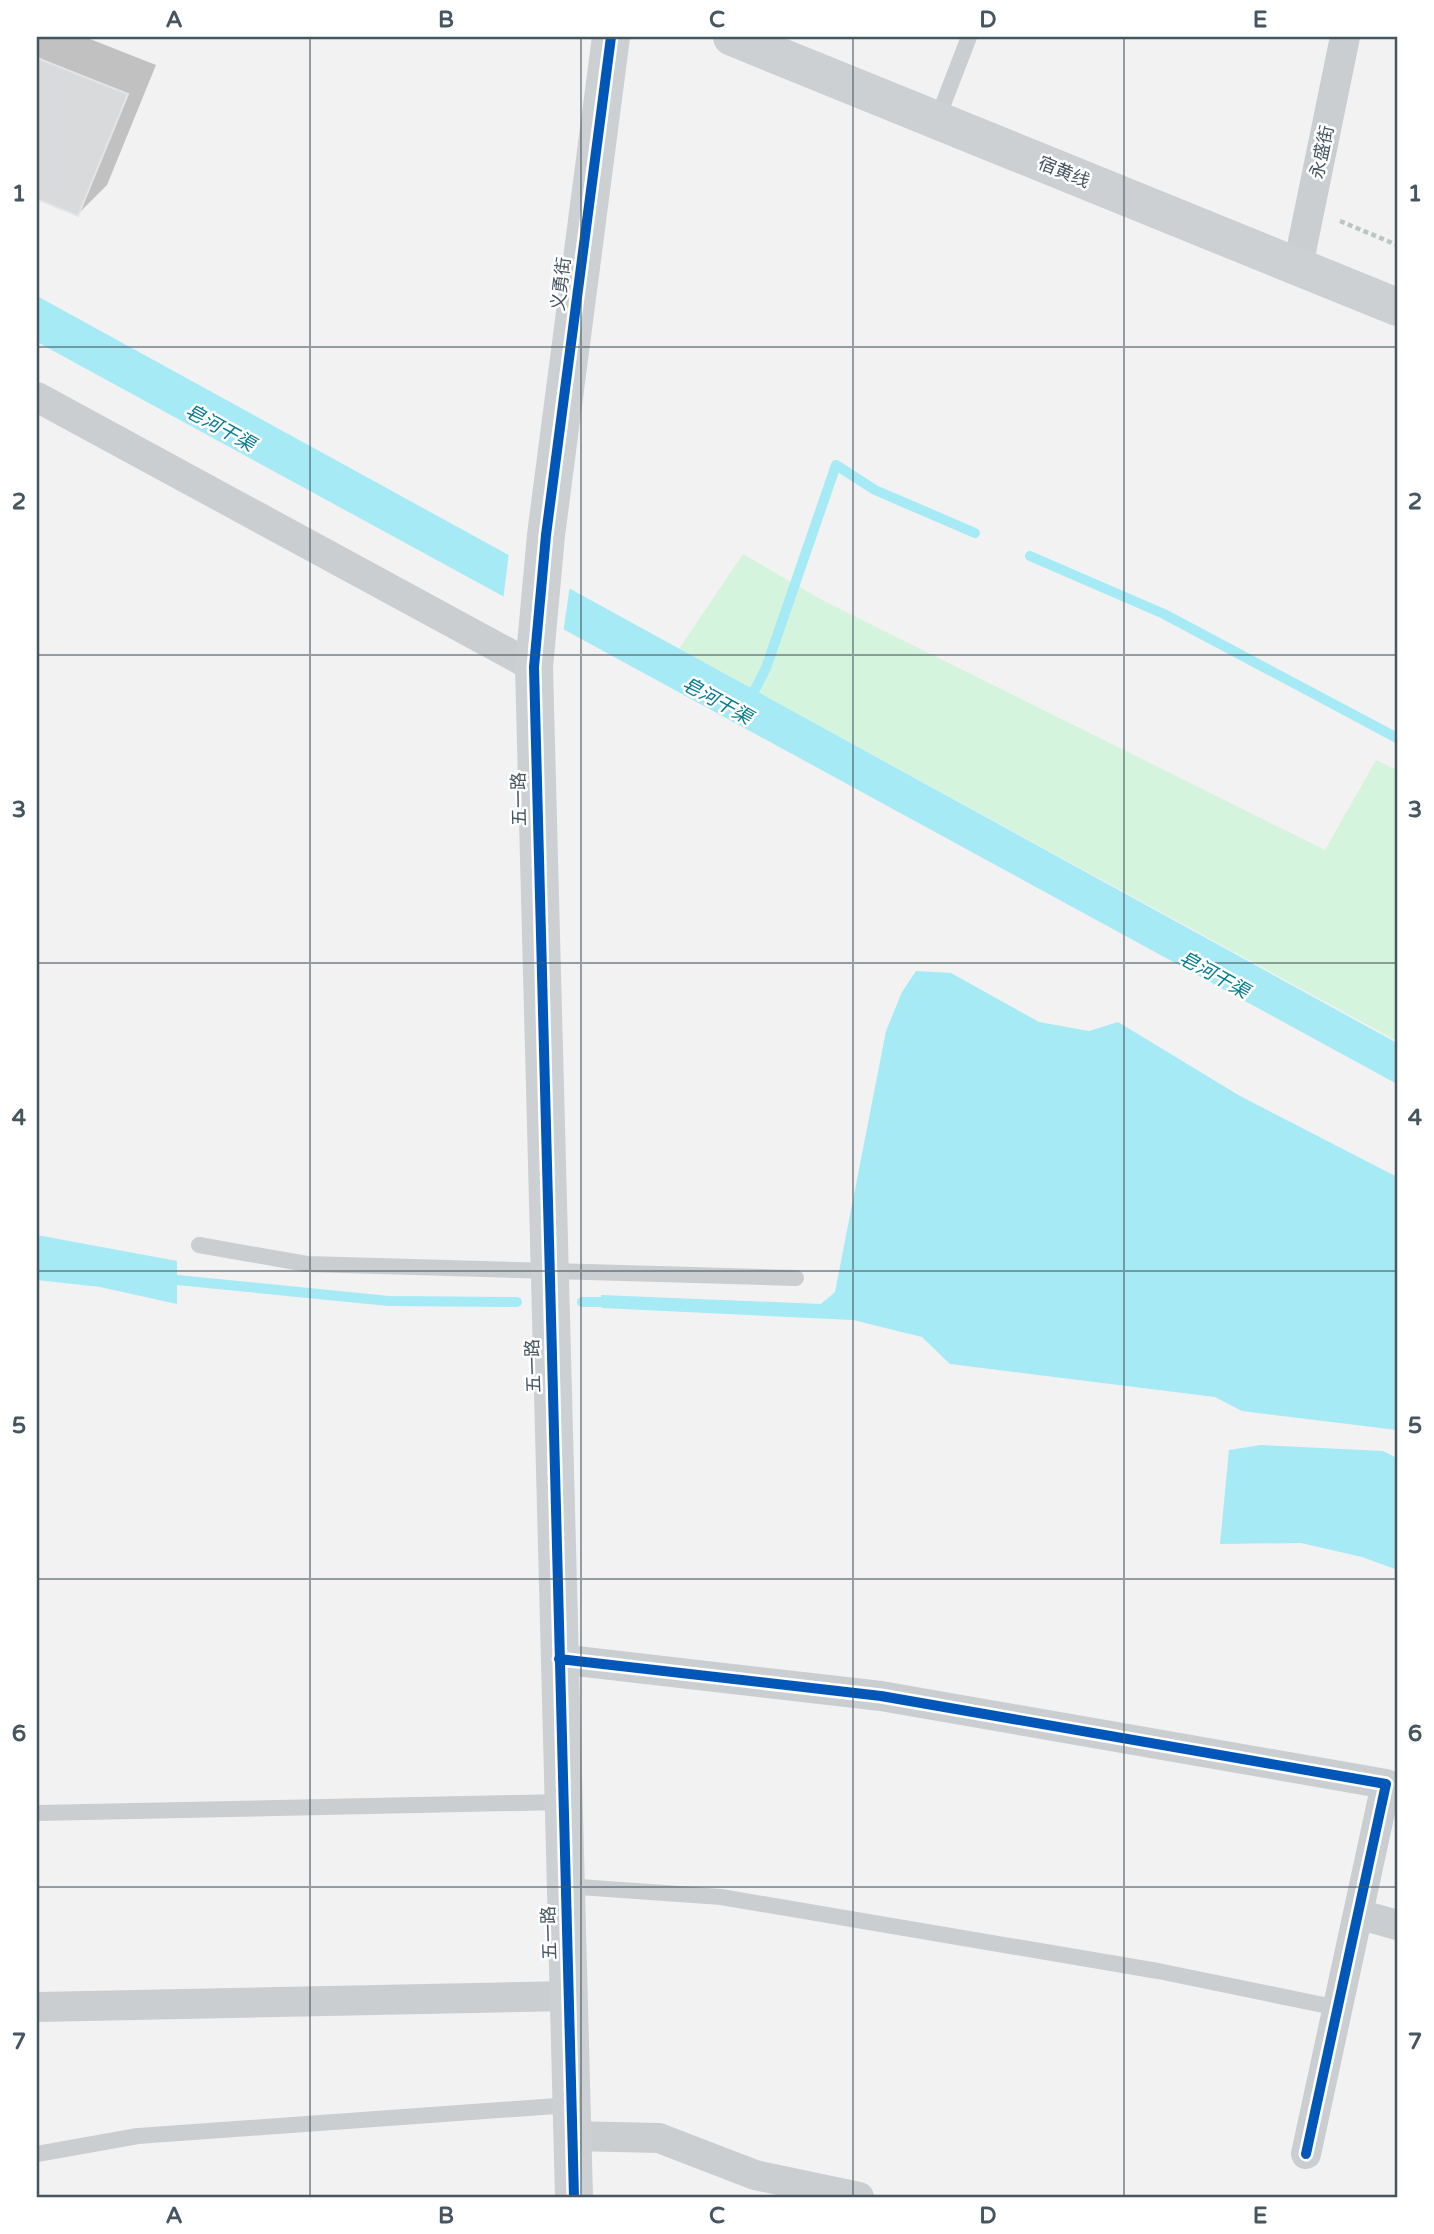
<svg xmlns="http://www.w3.org/2000/svg" width="1434" height="2234" font-family="'Varela Round','Noto Sans SC',sans-serif">
	<rect width="100%" height="100%" fill="#f2f2f2"/>
	<path fill="#d4f4de" d="M743,554L822,600L1325,850L1376,760L1397,770V1041L679,649Z"/>
	<path fill="#a5eaf5" d="M37,296L1397,1043V1084L37,342Z
		M916,971L951,973L1039,1022L1089,1031L1118,1022L1240,1096L1397,1177V1430L1242,1411L1215,1397L950,1364L922,1337L853,1320L602,1308L601,1295L821,1304L835,1292L886,1031L902,992Z
		M37,1235L177,1261V1304L100,1287L37,1280Z
		M1261,1445L1383,1451L1397,1458L1395,1569L1362,1557L1301,1543L1220,1544L1229,1450Z"/>
	<path fill="#f2f2f2" d="M509,552L570,585L563,634L503,601Z"/>
	<path fill="#0003" d="M37,37H85L156,65L107,185L78,214L37,197Z"/>
	<g fill="none" stroke-linecap="round" stroke-linejoin="round">
		<path stroke="#a5eaf5" stroke-width="10" d="M1030,556L1164,614L1397,738
			M748,703L766,668L836,465L875,490L975,533
			M177,1280L389,1301L517,1302
			M582,1302H601"/>
	</g>
	<path fill="#d9dadc" stroke="#e3e4e5" stroke-width="2" d="M37,58L128,94L78,216L37,199Z"/>
	<g fill="none" stroke-linecap="round" stroke-linejoin="round">
		<path stroke="#b8c7c1" stroke-width="4.5" stroke-dasharray="5 3.5" stroke-linecap="butt" d="M1340,221L1397,245"/>
		<path stroke="#cbced1" stroke-width="16" d="M937,120L969,37
			M199,1245L307,1264L796,1278
			M37,1813L563,1802
			M565,1886L721,1897L1158,1971L1338,2008
			M37,2154L138,2136L570,2105"/>
		<path stroke="#cbced1" stroke-width="30" d="M1298,266L1345,37
			M37,397L534,667
			M559,1659L881,1696L1386,1784L1306,2154
			M1358,1914L1397,1925
			M37,2007L568,1996
			M572,2136L659,2138L755,2175L859,2197"/>
		<path stroke="#ccd0d3" stroke-width="38" d="M732,37L1397,307
			M574,2197L534,667L546,535L611,37"/>
		<defs>
			<path id="cycleway" d="M559,1659L881,1696L1386,1784L1306,2154
				M574,2197L534,667L546,535L611,37"/>
		</defs>
		<use href="#cycleway" stroke="#fff" stroke-width="15"/>
		<use href="#cycleway" stroke="#0057b8" stroke-width="10"/>
	</g>
	<path fill="none" stroke="#465661" stroke-width="2" stroke-opacity="0.55" d="M310,37V2197M581,37V2197M853,37V2197M1124,37V2197M37,347H1397M37,655H1397M37,963H1397M37,1271H1397M37,1579H1397M37,1887H1397"/>
	<g text-anchor="middle" dominant-baseline="central" stroke-width="5" stroke-linejoin="round" paint-order="stroke">
		<g font-size="18" fill="#465661" stroke="#fff">
			<text transform="translate(1322 152) rotate(-78)">永盛街</text>
			<text transform="translate(1064 172) rotate(22)">宿黄线</text>
			<text transform="translate(561 284) rotate(-83)">义勇街</text>
			<text transform="translate(519 799) rotate(-91)">五一路</text>
			<text transform="translate(533 1366) rotate(-92)">五一路</text>
			<text transform="translate(549 1933) rotate(-92)">五一路</text>
		</g>
		<g font-size="19" font-style="italic" fill="#047d90" stroke="#fff">
			<text transform="translate(220 428) rotate(29)">皂河干渠</text>
			<text transform="translate(717 701) rotate(29)">皂河干渠</text>
			<text transform="translate(1214 975) rotate(29)">皂河干渠</text>
		</g>
	</g>
	<rect width="1434" height="2234" fill="none" stroke="#ffffff" stroke-width="77"/>
	<rect x="38" y="38" width="1358" height="2158" fill="none" stroke="#465661" stroke-width="2.5"/>
	<g font-size="23" text-anchor="middle" font-weight="bold" fill="#465661">
		<text x="174" y="27">A</text>
		<text x="446" y="27">B</text>
		<text x="717" y="27">C</text>
		<text x="988" y="27">D</text>
		<text x="1260" y="27">E</text>
		<text x="19" y="201">1</text>
		<text x="1415" y="201">1</text>
		<text x="19" y="509">2</text>
		<text x="1415" y="509">2</text>
		<text x="19" y="817">3</text>
		<text x="1415" y="817">3</text>
		<text x="19" y="1125">4</text>
		<text x="1415" y="1125">4</text>
		<text x="19" y="1433">5</text>
		<text x="1415" y="1433">5</text>
		<text x="19" y="1741">6</text>
		<text x="1415" y="1741">6</text>
		<text x="19" y="2049">7</text>
		<text x="1415" y="2049">7</text>
		<text x="174" y="2223">A</text>
		<text x="446" y="2223">B</text>
		<text x="717" y="2223">C</text>
		<text x="988" y="2223">D</text>
		<text x="1260" y="2223">E</text>
	</g>
</svg>
